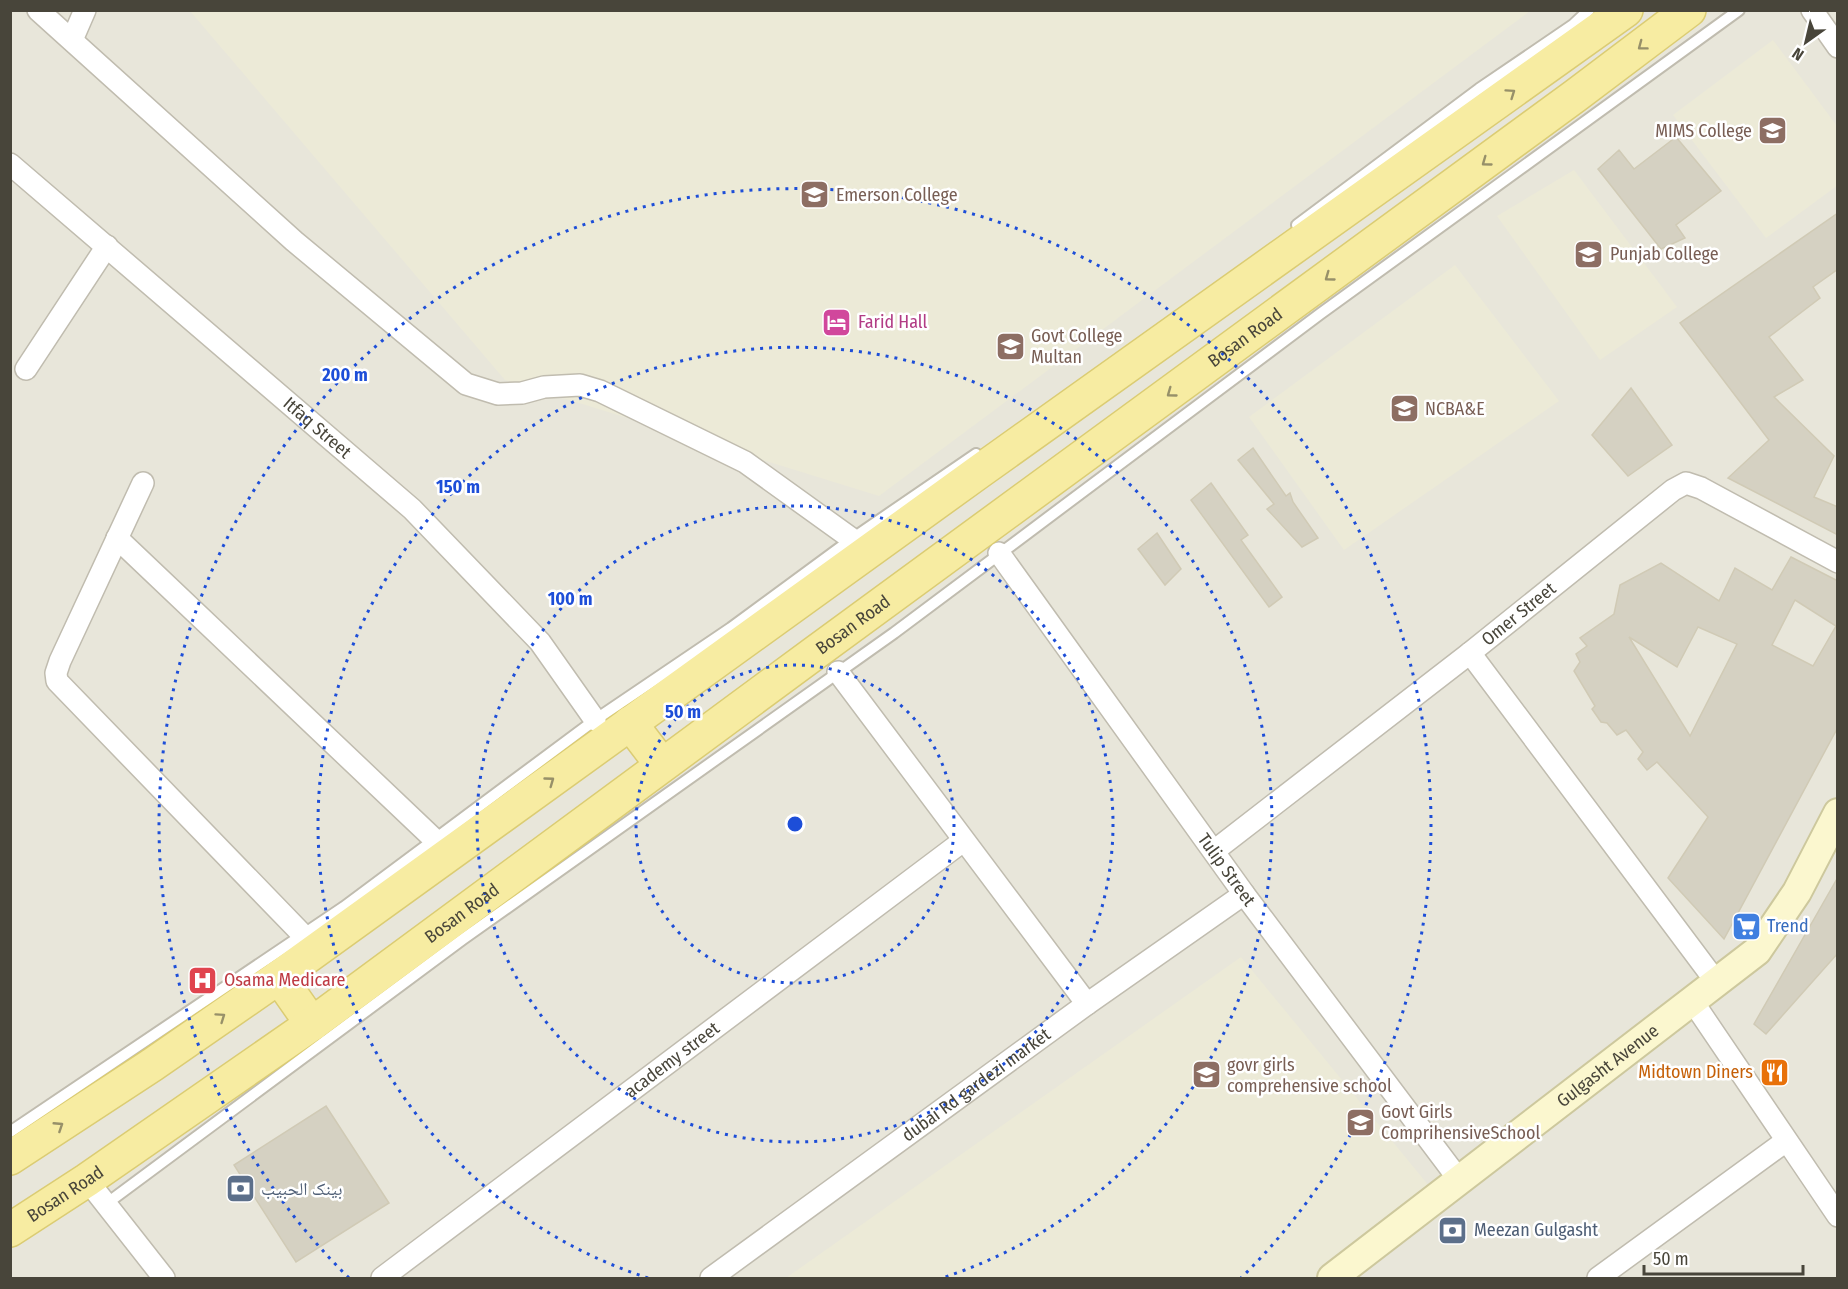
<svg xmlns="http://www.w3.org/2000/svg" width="1848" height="1289" font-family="'Fira Sans Condensed','Noto Naskh Arabic',sans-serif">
	<rect width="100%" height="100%" fill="#f5f3ec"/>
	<path fill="#e8e6da" d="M11,11H1837V1278H11Z"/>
	<path fill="#ecead7" d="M190,11H1530L879,496L505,380Z
		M1773,40L1837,126L1838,185L1766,238L1673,115Z
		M1574,170L1677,307L1600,360L1497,216Z
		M1455,265L1559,401L1344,550L1249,417Z
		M1241,957L1434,1192L1317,1278H786Z"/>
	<path fill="#d5d1c2" stroke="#d0cab5" stroke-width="1.5" fill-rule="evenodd" d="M1676,137L1721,191L1676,225L1685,238L1661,249L1598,169L1619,150L1634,169Z
		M1838,213V269L1813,287L1820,298L1769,337L1803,380L1774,397L1834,456L1814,497L1838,507V535L1728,478L1769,440L1680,323Z
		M1631,388L1672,445L1628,476L1592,435Z
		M1253,448L1286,496L1290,493L1293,502L1318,538L1302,547L1267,509L1274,504L1238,460Z
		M1211,483L1248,535L1241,540L1282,597L1269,607L1191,500Z
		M1157,533L1181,569L1165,585L1138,549Z
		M1791,557L1838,581V727L1724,939L1668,878L1708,817L1657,762L1647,770L1638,759L1643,752L1626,730L1617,735L1607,723L1601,722L1592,709L1595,706L1574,671L1580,662L1576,654L1587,646L1580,638L1614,614L1620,585L1661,563L1719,601L1735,568L1772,590ZM1795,600L1836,626L1813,666L1772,645ZM1698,627L1737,644L1690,736L1629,637L1677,667Z
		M1838,877V953L1766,1034L1754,1024Z
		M326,1106L389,1203L296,1262L234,1165Z"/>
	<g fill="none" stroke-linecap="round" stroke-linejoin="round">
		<defs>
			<path id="lane" d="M1297,225L1479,89L1573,25L1589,10
				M10,1132L344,907L595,720L731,628L852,539L976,454
				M106,1204L463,939L894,633L1320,314L1739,10"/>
			<g id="street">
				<path d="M38,10L294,241L466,384L498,394L522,393L544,387L580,385L600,391L745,462L852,539"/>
				<path d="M1812,10L1838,47"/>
				<path d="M72,40L85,10"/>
				<path id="s1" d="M10,164L412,509L540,642L595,720"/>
				<path d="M26,369L107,246"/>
				<path d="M143,483L60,661L56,673L57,681L303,935"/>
				<path d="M117,538L435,840"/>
				<path id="s2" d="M999,553L1244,894L1460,1181"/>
				<path d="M1470,653L1717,983"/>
				<path d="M838,672L1087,1004"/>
				<path id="s3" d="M1214,851L1470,653L1673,490L1686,483L1701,488L1838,562"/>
				<path d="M1693,1002L1838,1216"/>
				<path d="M87,1180L164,1278"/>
				<path id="s4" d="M382,1278L963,841"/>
				<path id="s5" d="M711,1278L1087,1004L1244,894"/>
				<path d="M1598,1278L1786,1141"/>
			</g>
			<g id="secondary">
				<path id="s6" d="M1332,1278L1757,951L1797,892L1838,813"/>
			</g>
			<g id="primary">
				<path d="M630,723L662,765"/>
				<path d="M279,977L312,1024"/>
				<path d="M10,1158L152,1065L279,977L980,471L1626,10"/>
				<path id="s7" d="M10,1230L87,1180L312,1024L816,652L1575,96L1689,10"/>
			</g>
		</defs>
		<use href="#lane" stroke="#c0bcaf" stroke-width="14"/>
		<use href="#street" stroke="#c0bcaf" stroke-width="24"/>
		<use href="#secondary" stroke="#cdc89d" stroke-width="32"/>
		<use href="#primary" stroke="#dbcc73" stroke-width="36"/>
		<use href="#lane" stroke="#fff" stroke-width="10"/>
		<use href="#street" stroke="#fff" stroke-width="21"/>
		<use href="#secondary" stroke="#fbf7cf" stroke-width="28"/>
		<use href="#primary" stroke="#f7eca2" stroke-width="33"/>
	</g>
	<defs><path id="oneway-chevron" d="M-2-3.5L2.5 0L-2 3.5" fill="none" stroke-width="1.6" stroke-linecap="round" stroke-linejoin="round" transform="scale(1.5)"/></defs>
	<g stroke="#979069">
		<use href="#oneway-chevron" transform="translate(1642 46) rotate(143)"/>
		<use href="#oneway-chevron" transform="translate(1511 93) rotate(-35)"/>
		<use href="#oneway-chevron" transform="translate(1486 162) rotate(144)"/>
		<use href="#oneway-chevron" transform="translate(1329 277) rotate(144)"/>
		<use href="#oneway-chevron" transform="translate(1171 393) rotate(144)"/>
		<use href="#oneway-chevron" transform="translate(550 781) rotate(-36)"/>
		<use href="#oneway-chevron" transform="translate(221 1017) rotate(-35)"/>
		<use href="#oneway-chevron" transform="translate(59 1126) rotate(-33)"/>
	</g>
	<g fill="none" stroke="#1d4ed8" stroke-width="3" stroke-dasharray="3 6">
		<circle cx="795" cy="824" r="159"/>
		<circle cx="795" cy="824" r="318"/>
		<path d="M648 1278A477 477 0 1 1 942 1278"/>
		<path d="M349 1278A636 636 0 1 1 1241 1278"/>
	</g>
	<defs>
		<symbol id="school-square" viewBox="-11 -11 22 22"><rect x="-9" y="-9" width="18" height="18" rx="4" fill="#8d6e63" stroke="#fff"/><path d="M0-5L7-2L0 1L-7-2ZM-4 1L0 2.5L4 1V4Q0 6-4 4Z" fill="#fff"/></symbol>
		<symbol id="university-square" viewBox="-11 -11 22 22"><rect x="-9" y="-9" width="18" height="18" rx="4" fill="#8d6e63" stroke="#fff"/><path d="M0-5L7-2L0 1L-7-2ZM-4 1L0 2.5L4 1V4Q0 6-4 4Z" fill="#fff"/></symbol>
		<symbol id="hotel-square" viewBox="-11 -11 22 22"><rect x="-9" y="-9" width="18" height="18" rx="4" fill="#d1479c" stroke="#fff"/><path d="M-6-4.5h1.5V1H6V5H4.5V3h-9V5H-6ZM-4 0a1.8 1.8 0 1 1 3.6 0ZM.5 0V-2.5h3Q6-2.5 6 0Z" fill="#fff"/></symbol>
		<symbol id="supermarket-square" viewBox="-11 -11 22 22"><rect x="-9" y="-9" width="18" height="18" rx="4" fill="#3f7fe0" stroke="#fff"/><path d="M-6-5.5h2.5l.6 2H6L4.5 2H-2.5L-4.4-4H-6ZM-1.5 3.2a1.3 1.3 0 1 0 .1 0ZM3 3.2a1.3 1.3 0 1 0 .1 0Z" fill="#fff"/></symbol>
		<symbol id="hospital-square" viewBox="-11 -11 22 22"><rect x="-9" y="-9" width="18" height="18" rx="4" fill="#e0444e" stroke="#fff"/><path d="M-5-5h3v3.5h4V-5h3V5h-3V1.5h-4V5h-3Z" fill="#fff"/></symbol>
		<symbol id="restaurant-square" viewBox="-11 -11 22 22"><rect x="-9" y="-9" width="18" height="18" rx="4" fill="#e8710a" stroke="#fff"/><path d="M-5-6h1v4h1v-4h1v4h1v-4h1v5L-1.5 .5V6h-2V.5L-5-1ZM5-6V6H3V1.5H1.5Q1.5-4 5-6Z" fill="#fff"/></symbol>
		<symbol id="bank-square" viewBox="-11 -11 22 22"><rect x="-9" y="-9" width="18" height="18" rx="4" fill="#5c6f8a" stroke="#fff"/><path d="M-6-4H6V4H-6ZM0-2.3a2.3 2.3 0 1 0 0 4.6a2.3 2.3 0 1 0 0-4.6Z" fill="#fff"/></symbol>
	</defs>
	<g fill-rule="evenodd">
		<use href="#school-square" x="1756" y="114" width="33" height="33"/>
		<use href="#university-square" x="798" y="178" width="33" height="33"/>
		<use href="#school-square" x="1572" y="238" width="33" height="33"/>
		<use href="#hotel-square" x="820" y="306" width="33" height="33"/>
		<use href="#school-square" x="994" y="330" width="33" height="33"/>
		<use href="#university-square" x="1388" y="392" width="33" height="33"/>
		<use href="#supermarket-square" x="1730" y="910" width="33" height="33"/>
		<use href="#hospital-square" x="186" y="964" width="33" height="33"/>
		<use href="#restaurant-square" x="1758" y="1056" width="33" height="33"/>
		<use href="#university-square" x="1190" y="1058" width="33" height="33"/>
		<use href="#school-square" x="1344" y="1106" width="33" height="33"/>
		<use href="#bank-square" x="224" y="1172" width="33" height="33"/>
		<use href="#bank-square" x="1436" y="1214" width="33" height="33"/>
	</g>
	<g text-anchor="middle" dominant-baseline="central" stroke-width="5" stroke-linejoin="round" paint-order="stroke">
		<g font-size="18" fill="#785e54" stroke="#fff" text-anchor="start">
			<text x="1752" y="131" text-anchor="end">MIMS College</text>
			<text x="836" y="195">Emerson College</text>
			<text x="1610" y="254">Punjab College</text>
			<text x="1031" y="336">Govt College<tspan x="1031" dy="21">Multan</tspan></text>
			<text x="1425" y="409">NCBA&amp;E</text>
			<text x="1227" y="1065">govr girls<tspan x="1227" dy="21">comprehensive school</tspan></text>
			<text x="1381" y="1112">Govt Girls<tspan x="1381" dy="21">ComprihensiveSchool</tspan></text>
		</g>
		<g font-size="18" fill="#b23c85" stroke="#fff" text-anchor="start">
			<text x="858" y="322">Farid Hall</text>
		</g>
		<g font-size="18" fill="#48453a" stroke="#fff">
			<text stroke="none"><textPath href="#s7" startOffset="1524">Bosan Road</textPath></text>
			<text stroke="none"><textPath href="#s1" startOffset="405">Itfaq Street</textPath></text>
			<text stroke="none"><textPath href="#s3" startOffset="386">Omer Street</textPath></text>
			<text stroke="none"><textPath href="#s7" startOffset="1038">Bosan Road</textPath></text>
			<text stroke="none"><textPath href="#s2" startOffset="390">Tulip Street</textPath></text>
			<text stroke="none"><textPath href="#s7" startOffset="552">Bosan Road</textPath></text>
			<text stroke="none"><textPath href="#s4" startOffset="363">academy street</textPath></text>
			<text stroke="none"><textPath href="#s6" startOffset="348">Gulgasht Avenue</textPath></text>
			<text stroke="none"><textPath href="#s5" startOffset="328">dubai Rd gardezi market</textPath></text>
			<text stroke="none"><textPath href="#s7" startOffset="66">Bosan Road</textPath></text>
		</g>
		<g font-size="18" fill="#366cbe" stroke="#fff" text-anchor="start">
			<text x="1767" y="926">Trend</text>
		</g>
		<g font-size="18" fill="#be3a42" stroke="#fff" text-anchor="start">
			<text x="224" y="980">Osama Medicare</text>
		</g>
		<g font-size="18" fill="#c56008" stroke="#fff" text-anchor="end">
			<text x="1753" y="1072">Midtown Diners</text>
		</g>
		<g font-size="18" fill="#4e5e75" stroke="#fff" text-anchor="start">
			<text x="261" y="1189">بينک الحبيب</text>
			<text x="1474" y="1230">Meezan Gulgasht</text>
		</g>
	</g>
	<circle cx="795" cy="824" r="9" fill="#1d4ed8" stroke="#fff" stroke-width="3"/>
	<g font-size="18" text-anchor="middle" font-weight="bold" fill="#1d4ed8" stroke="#fff" stroke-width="5" stroke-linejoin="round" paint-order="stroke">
		<text x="345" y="381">200 m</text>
		<text x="458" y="493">150 m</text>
		<text x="570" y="605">100 m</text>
		<text x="683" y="718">50 m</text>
	</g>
	<rect width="1848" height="1289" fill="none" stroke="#48453a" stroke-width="24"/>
	<g transform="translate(1806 42) rotate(214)" stroke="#ffffff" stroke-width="4.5" paint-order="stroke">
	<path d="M0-4.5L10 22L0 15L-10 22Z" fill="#48453a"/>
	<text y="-9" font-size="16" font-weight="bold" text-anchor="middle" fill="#48453a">N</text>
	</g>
	<path d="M1644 1265v9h159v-9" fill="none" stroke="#48453a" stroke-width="3"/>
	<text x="1653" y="1265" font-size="18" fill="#48453a" stroke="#ffffff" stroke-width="4.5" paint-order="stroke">50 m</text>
</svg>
